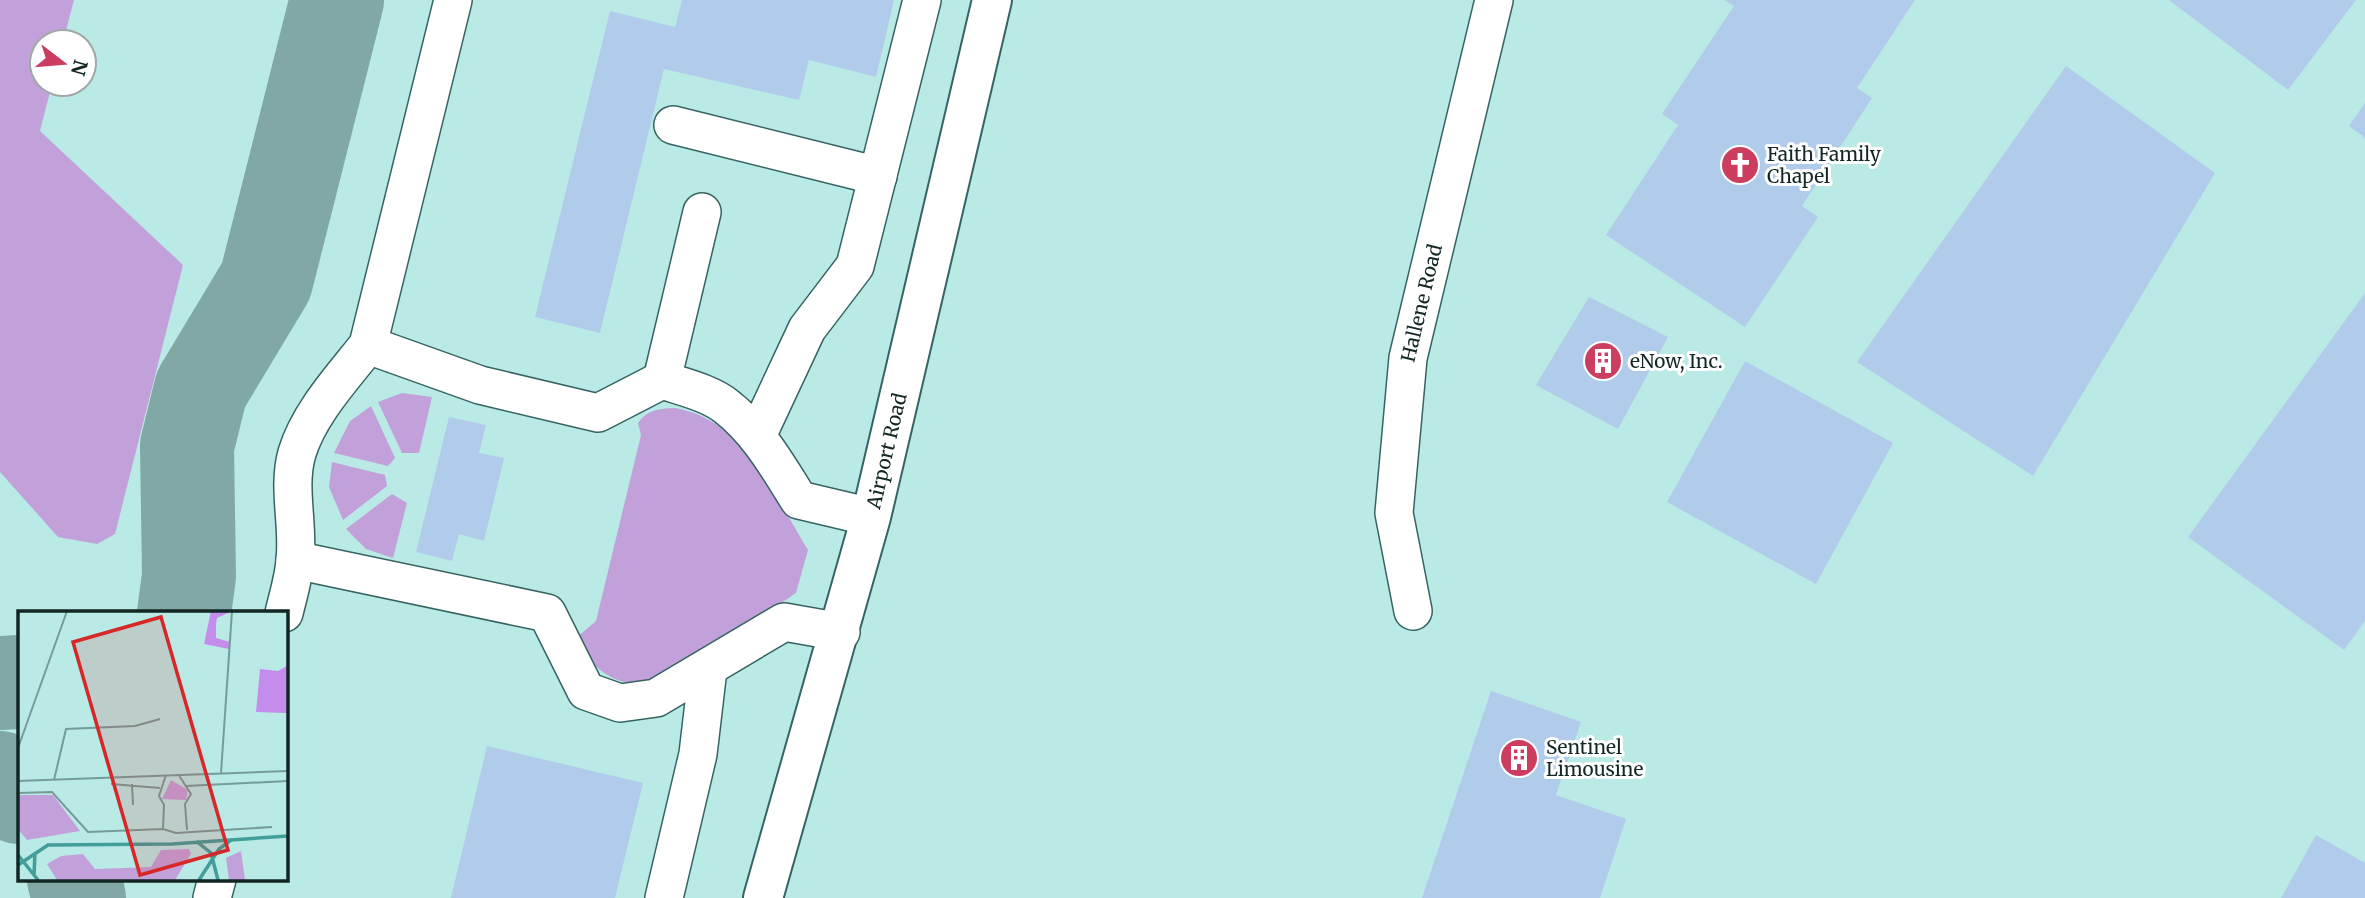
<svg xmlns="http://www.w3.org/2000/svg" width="2365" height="898" font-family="Merriweather,serif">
	<rect width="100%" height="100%" fill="#b9eae6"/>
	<path fill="#c2a1db" d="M0,0H74L63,42H42V84H52L40,131L183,265L115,534L97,544L58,537L0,472Z
		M402,393L432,397L419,453H402L378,402Z
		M371,406L395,458L388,466L334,453L350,421Z
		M675,408C744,419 775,497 808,550L796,593C761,616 685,674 648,682C616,689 588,666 576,638L596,621L641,435L638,423C648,409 659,409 675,408Z
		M332,462L385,475L387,486L343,520L329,487Z
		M392,494L407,503L393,558L366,549L346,529Z"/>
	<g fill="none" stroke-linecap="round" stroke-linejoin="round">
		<path stroke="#81a8a4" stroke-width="94" d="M184,613L189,576L187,446L201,389L266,281L337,0
			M0,683L19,682
			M0,778L19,797
			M74,879L79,898"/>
	</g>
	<path fill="#b1ccea" d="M682,0H894L876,77L809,60L799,100L664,69L600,333L535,317L610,11L675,27Z
		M1724,0H1915L1857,88L1872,98L1802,206L1818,217L1745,327L1606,235L1678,125L1662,114L1734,6Z
		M2169,0H2356L2288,90Z
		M2066,66L2215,173L2033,476L1857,362Z
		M2365,103V138L2349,126Z
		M2365,293V621L2344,650L2188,537Z
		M1589,297L1668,337L1618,429L1536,385Z
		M1745,361L1893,443L1816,584L1667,502Z
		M449,417L486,425L479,453L504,458L484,541L459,534L452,561L416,552Z
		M1491,691L1581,722L1556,795L1626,819L1600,898H1422Z
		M487,746L643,783L615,898H451Z
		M2316,835L2365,863V898H2281Z"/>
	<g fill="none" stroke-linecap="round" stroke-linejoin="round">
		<defs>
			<g id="minor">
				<path d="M673,125L878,176"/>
				<path d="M368,345L480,385L598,413L662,380C683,387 710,393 727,407C759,432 778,467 799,500L871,517"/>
				<path d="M662,380L702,212"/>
				<path d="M757,436L807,329L855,266L922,0"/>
				<path d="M295,560L547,613L586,691L620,703L656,698L784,622L841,632"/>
				<path id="s1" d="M1413,611L1394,513L1408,358L1494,0"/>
				<path d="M284,613C288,596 294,577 295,560C299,525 287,487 297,453C309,413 343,377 368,345L453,0"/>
				<path d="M212,898L217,879"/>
				<path d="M664,898L698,754L708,669"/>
			</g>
			<g id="major">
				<path id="s2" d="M763,898L871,517L992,0"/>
			</g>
		</defs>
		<use href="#minor" stroke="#366462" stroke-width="40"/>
		<use href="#major" stroke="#366462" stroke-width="42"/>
		<use href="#minor" stroke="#fff" stroke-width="37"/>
		<use href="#major" stroke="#fff" stroke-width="38"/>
	</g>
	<defs>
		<symbol id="church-disc" viewBox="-11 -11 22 22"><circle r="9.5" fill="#cc3d60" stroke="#fff"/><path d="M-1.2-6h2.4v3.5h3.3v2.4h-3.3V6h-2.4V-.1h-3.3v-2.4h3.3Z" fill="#fff"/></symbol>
		<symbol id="building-disc" viewBox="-11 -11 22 22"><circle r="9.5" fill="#cc3d60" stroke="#fff"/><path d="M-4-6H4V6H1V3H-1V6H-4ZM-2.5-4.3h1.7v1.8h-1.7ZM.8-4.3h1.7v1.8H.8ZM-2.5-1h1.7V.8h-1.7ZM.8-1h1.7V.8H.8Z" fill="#fff"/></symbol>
	</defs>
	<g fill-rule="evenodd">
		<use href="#church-disc" x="1718" y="143" width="44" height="44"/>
		<use href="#building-disc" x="1581" y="339" width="44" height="44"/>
		<use href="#building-disc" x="1497" y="736" width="44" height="44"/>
	</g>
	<g text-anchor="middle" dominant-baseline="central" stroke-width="6" stroke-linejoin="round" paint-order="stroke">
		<g font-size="19" fill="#122624" stroke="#fff" text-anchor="start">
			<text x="1767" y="154">Faith Family<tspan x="1767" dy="22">Chapel</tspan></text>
			<text x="1630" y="361">eNow, Inc.</text>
			<text x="1546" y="747">Sentinel<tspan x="1546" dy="22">Limousine</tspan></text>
		</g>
		<g font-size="19" fill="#122624" stroke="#fff">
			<text stroke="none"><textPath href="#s1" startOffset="312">Hallene Road</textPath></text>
			<text stroke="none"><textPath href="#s2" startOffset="464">Airport Road</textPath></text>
		</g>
	</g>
	<g transform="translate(18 611)">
		<rect width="270" height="270" fill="#b9eae6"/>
		<path d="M153,169L170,179L168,189L144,188ZM0,184H35L62,220L9,229L0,218ZM171,238L173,243L157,269H39L29,253L43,245L65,243L77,258L133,256L143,239ZM223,240L227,269H211L208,247Z" fill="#c2a1db"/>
		<path d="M193,0H214L199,7L198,13V27L212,31L211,38L186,33ZM269,55V102L238,101L242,58L260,60Z" fill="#c48ceb"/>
		<path fill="none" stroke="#429e99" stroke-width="3.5" d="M178,230L193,242L200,269M0,244L20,269M0,254L30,234L154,233L270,225M16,264L17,242M181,269L201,238L213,229"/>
		<path fill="none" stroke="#769c98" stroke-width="2" d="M0,137L49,0M203,162L214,0M160,163L173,183L167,193L169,219M36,169L48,118L117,115L142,108M0,170L270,160M93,173L142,177M114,173L115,194M168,175L270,170M0,182L34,181L70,221L145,218L158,222L254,216M145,218L146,194L141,185L148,164"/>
		<path fill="#d62828" fill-opacity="0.15" stroke="#d62828" stroke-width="3.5" d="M143,6L210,239L122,264L55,31Z"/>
		<rect width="270" height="270" fill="none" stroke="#122624" stroke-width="3.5"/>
	</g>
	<g transform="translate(63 63) rotate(106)"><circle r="33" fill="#ffffff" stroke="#a0a8a7" stroke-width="2"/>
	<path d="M0-5L12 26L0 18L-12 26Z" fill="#cc3d60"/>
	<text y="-10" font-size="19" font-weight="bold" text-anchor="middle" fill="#122624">N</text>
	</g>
</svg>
